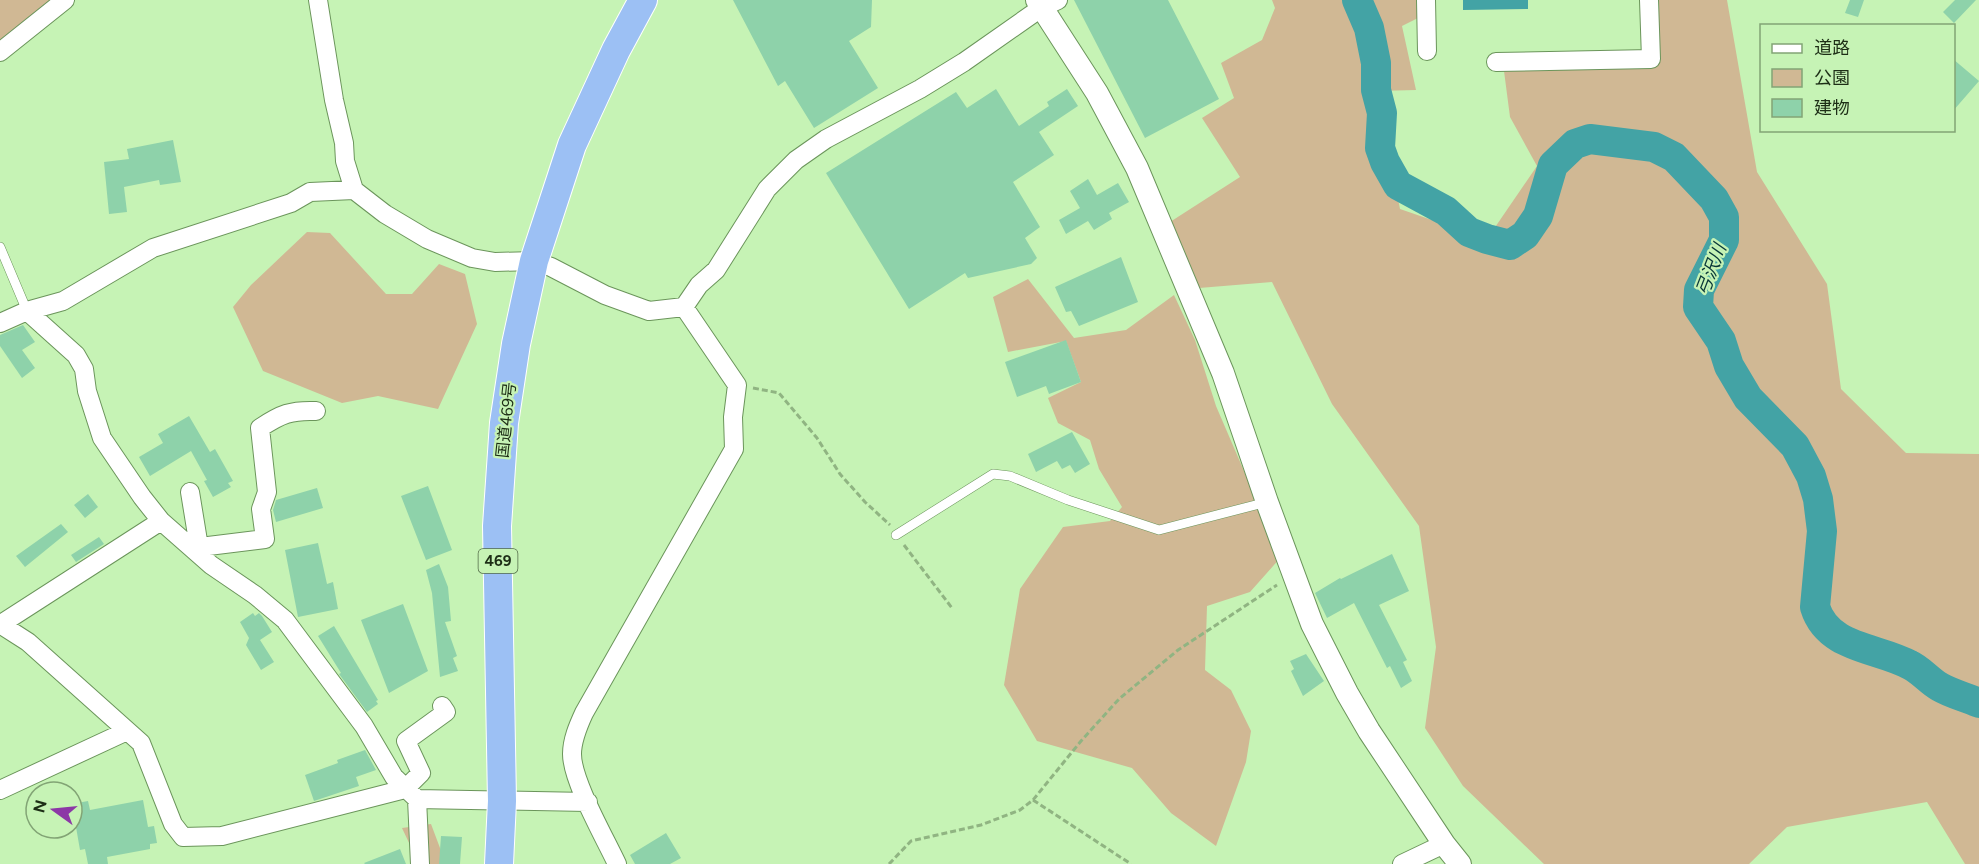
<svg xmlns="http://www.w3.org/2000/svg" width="1979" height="864" font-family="Figtree,'Noto Sans JP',sans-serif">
	<rect width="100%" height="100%" fill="#c6f3b5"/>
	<path fill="#d0b894" d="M0,0H72L0,44Z
		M1272,0H1416L1418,18L1402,26L1416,90L1377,91L1400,209L1487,239L1537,166L1510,117L1504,71L1650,63L1649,0H1727L1757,172L1827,284L1841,389L1906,453L1979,454V864H1965L1927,802L1787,827L1749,864H1544L1463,786L1425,728L1436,647L1419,526L1332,404L1272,282L1199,288L1170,222L1240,177L1202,118L1234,98L1221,63L1262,40L1275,8Z
		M307,232L330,233L386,294H412L439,264L465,274L477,324L438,409L378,396L342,403L263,371L233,307L251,285Z
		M1028,279L1074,338L1126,330L1174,295L1195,340L1216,406L1281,557L1250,592L1207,606L1205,670L1231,690L1251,731L1246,762L1216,846L1171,813L1132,768L1037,741L1004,685L1020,589L1063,527L1110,521L1122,507L1099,469L1090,440L1058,423L1048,398L1081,382L1066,341L1008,352L993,297Z
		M431,824L446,864H419L402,828Z"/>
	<path fill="#43a3a5" d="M1463,0H1528V9L1463,10Z"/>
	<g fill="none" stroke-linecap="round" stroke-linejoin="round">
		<path stroke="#43a3a5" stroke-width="30" d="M1357,0L1369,28L1376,63V90L1382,113L1380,148L1385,162L1398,185L1446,211L1469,232L1487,239L1510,245L1525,235L1538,216L1553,165L1575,144L1590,139L1654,147L1674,157L1714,199L1724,217V240L1699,290L1698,307L1721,341L1729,366L1748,398L1795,446L1811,476L1818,499L1822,531L1815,607C1828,649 1877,647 1910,665C1921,670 1929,681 1940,687C1952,694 1966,697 1979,703"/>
	</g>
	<path fill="#8ed2aa" d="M733,0H872L871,27L849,41L878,88L814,128L785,81L778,86Z
		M1074,0H1168L1219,99L1145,138Z
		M1850,0H1864L1858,17L1845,13Z
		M1955,0H1976L1954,23L1943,12Z
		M1953,59L1979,81L1953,111Z
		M996,89L1019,126L1049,106L1047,102L1067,89L1078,106L1039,132L1054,155L1013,182L1040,227L1025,238L1037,258L1031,264L968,278L965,273L909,309L826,173L956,92L967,108Z
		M173,140L181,182L160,185L159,180L124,187L127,212L109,214L104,162L129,159L127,149Z
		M1088,179L1097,195L1118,183L1129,202L1109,213L1112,219L1094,230L1088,221L1066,234L1059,220L1080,208L1070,191Z
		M1121,257L1138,302L1079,326L1071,311L1066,312L1055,287Z
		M23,325L35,342L22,350L35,368L22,378L0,346V335Z
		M1066,340L1081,382L1049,394L1046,386L1017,397L1005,362Z
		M189,416L210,452L215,449L233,481L228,483L231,487L213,497L204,481L207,480L191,451L150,476L139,457L163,443L158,434Z
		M1072,432L1090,464L1075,473L1070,465L1062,469L1057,461L1036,472L1028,454Z
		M428,486L452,550L426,560L401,496Z
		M317,488L323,508L276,522L273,510L276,500Z
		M88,494L98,507L85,518L74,505Z
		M61,524L68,532L25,567L16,556Z
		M99,537L104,544L76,562L71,555Z
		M318,543L327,584L333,582L338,609L298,617L285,550Z
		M1392,554L1409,591L1379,605L1407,660L1403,662L1412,681L1401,688L1390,666L1387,668L1354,603L1327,618L1315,593L1340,578L1341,579Z
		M439,564L448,587L451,621L445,622L457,656L453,658L458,671L440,677L432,593L426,570Z
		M403,604L428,671L389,693L361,620Z
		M253,613L255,616L259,613L262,616L272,632L260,640L274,662L261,670L246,645L249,638L240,622Z
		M334,626L378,700L376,701L378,704L367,712L339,674L341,673L318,636Z
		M1306,654L1324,681L1303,696L1291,671L1294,669L1290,661Z
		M365,750L376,770L356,777L359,786L314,801L305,775L338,763L337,760Z
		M143,800L148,827L154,826L157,843L150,844V849L107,857L108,864H88L85,849L80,850L72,804L88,801L90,810Z
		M666,833L681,858L670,864H635L630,855Z
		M441,836L462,837L460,864H439Z
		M400,849L406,864H365L364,863Z"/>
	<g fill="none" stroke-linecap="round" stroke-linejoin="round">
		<defs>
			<path id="service" d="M0,247L27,311
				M896,535L993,474L1010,476L1068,500L1159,530L1267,502"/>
			<path id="minor" d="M318,0L334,100L344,143L345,161L354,190L385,214L427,239L472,258L495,262L534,261L551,267L605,295L649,311L684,307L699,285L716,270L767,189L796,160L826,139L920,89L964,62L1041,8L1058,0
				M1426,0L1427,51
				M0,52L65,0
				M1496,62L1651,59L1649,0
				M27,311L76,355L84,369L87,391L102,438L142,497L161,521L211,565L255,595L285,620L364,726L394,777L417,799L420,864
				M0,323L27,311L63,301L153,248L291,203L310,192L354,190
				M190,492L199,547
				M192,548L265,539L261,509L267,492L260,428C281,414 291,410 316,411
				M0,624L28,642L141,743L173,824L183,837L222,836L405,789L421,773L406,741L446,712L442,706
				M1,624L161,521
				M0,790L127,731
				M417,799L588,802
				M617,864C605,838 572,781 572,754C572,740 578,726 584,713L734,449L733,417L737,385L684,307
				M1402,864L1444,844"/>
			<path id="tertiary" d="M1037,0L1097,93L1137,168L1223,373L1267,502L1312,624L1347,693L1369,731L1444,844L1460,864"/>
			<path id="trunk" d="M499,864L502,801L497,526L504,423L516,344L534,261L572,145L616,50L643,0"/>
		</defs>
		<use href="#service" stroke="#6b955b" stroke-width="10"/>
		<use href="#minor" stroke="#6b955b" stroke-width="20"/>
		<use href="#tertiary" stroke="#6b955b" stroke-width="24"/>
		<use href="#trunk" stroke="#fff" stroke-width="30"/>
		<path stroke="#90b482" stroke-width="3" stroke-dasharray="6 3" stroke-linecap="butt" d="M753,388L779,393L817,438L840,474L865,502L890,525
			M904,545L952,608
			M1033,800L1131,864
			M889,864L911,841L981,825L1020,810L1033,800L1081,741L1119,699L1178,650L1277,585"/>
		<use href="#service" stroke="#fff" stroke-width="9"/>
		<use href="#minor" stroke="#fff" stroke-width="18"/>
		<use href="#tertiary" stroke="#fff" stroke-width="22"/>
		<use href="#trunk" stroke="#9cc0f4" stroke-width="28"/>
	</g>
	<g text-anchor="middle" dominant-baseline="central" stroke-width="4.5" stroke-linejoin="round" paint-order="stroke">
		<rect fill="#c6f3b5" stroke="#506946" stroke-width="1.5" x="478.5" y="549" width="39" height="24" rx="4.5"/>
		<g font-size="15" font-weight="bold" fill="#1d2e16">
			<text x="498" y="561">469</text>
		</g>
		<g font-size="16" fill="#1d2e16" stroke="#c6f3b5">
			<text transform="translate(506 420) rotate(-84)">国道469号</text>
		</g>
		<g font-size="18" font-style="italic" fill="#083638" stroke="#c6f3b5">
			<text transform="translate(1711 270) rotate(-69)">弓沢川</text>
		</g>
	</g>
	<rect x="1760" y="24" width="195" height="108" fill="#c6f3b5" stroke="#82a475" stroke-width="1.5"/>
	<rect x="1772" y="44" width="30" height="9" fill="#ffffff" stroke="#82a475" stroke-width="1.5"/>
	<text x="1814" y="54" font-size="18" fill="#1d2e16">道路</text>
	<rect x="1772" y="69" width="30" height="18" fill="#d0b894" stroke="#82a475" stroke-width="1.5"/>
	<text x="1814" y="84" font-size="18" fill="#1d2e16">公園</text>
	<rect x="1772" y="99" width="30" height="18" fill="#8ed2aa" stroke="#82a475" stroke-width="1.5"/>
	<text x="1814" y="114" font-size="18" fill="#1d2e16">建物</text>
	<g transform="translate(54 810) rotate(285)"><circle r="28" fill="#c6f3b5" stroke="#82a475" stroke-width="1.5"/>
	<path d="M0-4.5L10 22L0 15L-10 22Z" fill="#8c38a6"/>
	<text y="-9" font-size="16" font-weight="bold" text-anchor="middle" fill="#1d2e16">N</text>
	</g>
</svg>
